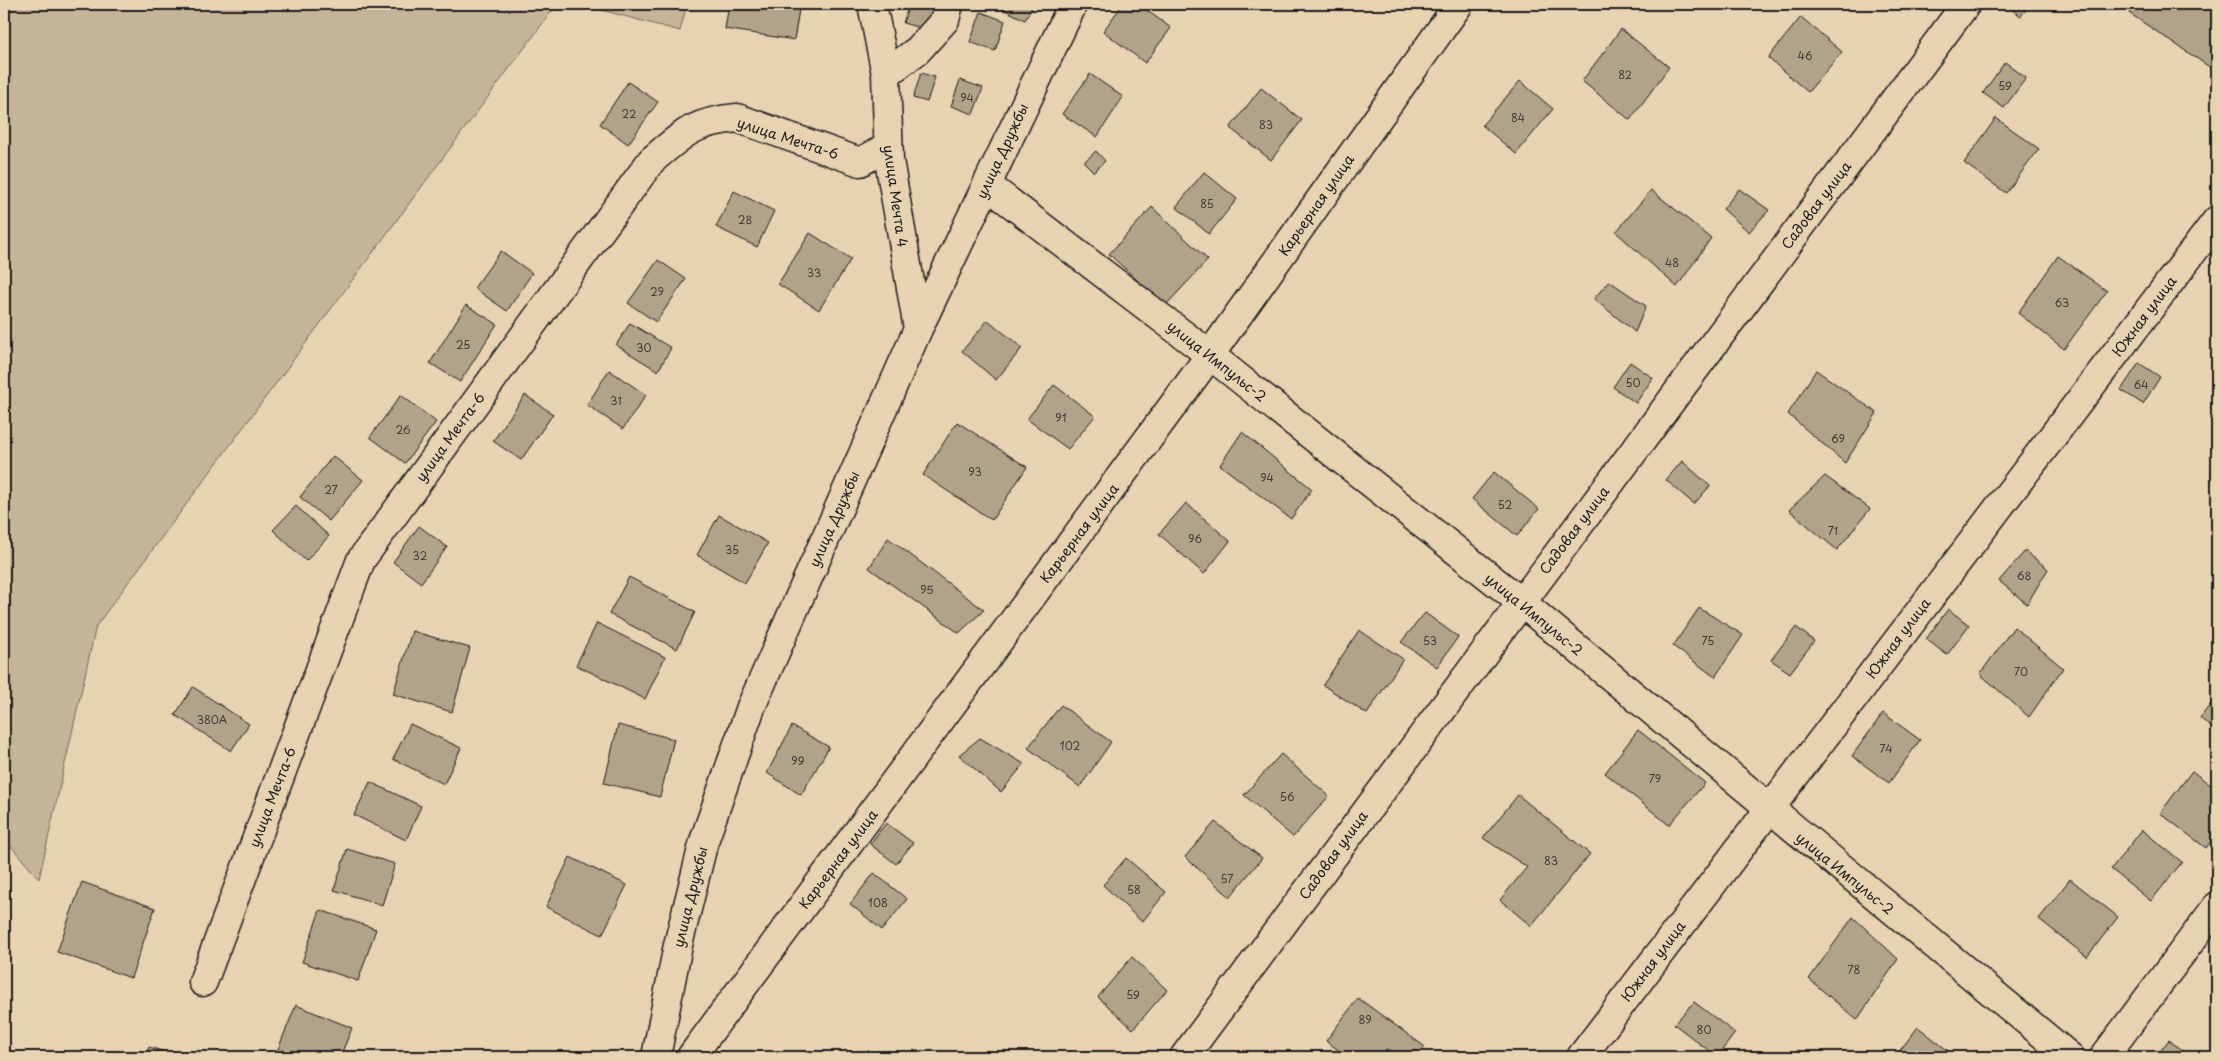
<svg xmlns="http://www.w3.org/2000/svg" width="2221" height="1061" font-family="'Playpen Sans',sans-serif">
	<rect width="100%" height="100%" fill="#e7d2b1"/>
	<filter id="ink" filterUnits="userSpaceOnUse"><feTurbulence type="fractalNoise" baseFrequency=".02" numOctaves="2"/><feDisplacementMap in="SourceGraphic" scale="10" xChannelSelector="R" yChannelSelector="G"/><feConvolveMatrix kernelMatrix="1 2 1 2 8 2 1 2 1" color-interpolation-filters="sRGB"/></filter>
	<g filter="url(#ink)">
		<path fill="#c6b499" stroke="#71685a" d="M4,4H557L96,626L39,879L4,838Z
			M579,4H687L680,31Z"/>
		<path fill="#b1a28a" stroke="#1c1c1c" d="M729,4H800L794,40L725,29Z
			M909,4H935L928,30L903,23Z
			M993,4H1034L1025,20Z
			M1123,4H1138L1171,28L1145,63L1103,31Z
			M2004,4H2030L2021,16Z
			M2135,4H2217V72L2129,13Z
			M981,12L1005,21L995,51L970,42Z
			M1801,17L1842,52L1808,92L1768,58Z
			M1621,29L1669,67L1630,120L1582,81Z
			M2005,62L2026,78L2004,108L1983,93Z
			M921,73L935,77L927,102L913,98Z
			M1090,74L1123,97L1097,137L1062,114Z
			M960,80L983,88L973,114L951,106Z
			M1520,81L1553,109L1516,154L1482,125Z
			M628,82L658,102L628,144L600,124Z
			M1261,88L1302,120L1271,160L1230,128Z
			M1996,118L2039,149L2006,193L1964,163Z
			M1096,151L1105,161L1094,172L1084,162Z
			M1204,172L1237,199L1209,234L1176,207Z
			M1739,189L1769,210L1749,232L1723,209Z
			M1651,190L1711,238L1677,287L1616,232Z
			M734,191L774,211L757,247L716,227Z
			M1152,207L1208,260L1165,306L1109,254Z
			M810,233L851,259L819,310L778,284Z
			M501,251L532,273L507,311L474,288Z
			M2058,256L2107,291L2064,349L2018,313Z
			M658,260L686,279L656,322L628,303Z
			M1609,281L1646,306L1635,332L1594,299Z
			M466,305L497,324L460,382L430,363Z
			M988,320L1022,348L996,380L962,351Z
			M630,323L671,348L658,371L616,345Z
			M1630,362L1653,378L1636,403L1613,387Z
			M2139,363L2160,377L2143,404L2121,390Z
			M609,370L646,395L623,429L587,405Z
			M1816,370L1877,413L1845,463L1788,414Z
			M1054,385L1095,416L1068,449L1027,419Z
			M401,395L436,422L405,463L370,437Z
			M525,395L553,414L521,460L493,441Z
			M957,422L1027,467L992,520L923,475Z
			M1242,432L1312,489L1291,519L1220,465Z
			M333,456L363,480L329,521L300,497Z
			M1682,461L1710,486L1694,504L1666,480Z
			M1494,472L1539,509L1517,536L1472,499Z
			M1825,476L1870,509L1837,550L1789,510Z
			M1186,503L1230,541L1204,574L1159,534Z
			M296,506L329,536L306,561L273,530Z
			M719,515L768,543L745,583L697,555Z
			M419,526L447,547L421,583L393,562Z
			M888,538L984,610L959,633L869,568Z
			M2025,551L2048,569L2027,604L1999,581Z
			M629,577L695,612L677,649L609,614Z
			M1699,608L1743,635L1715,677L1673,646Z
			M1948,609L1969,625L1947,655L1926,639Z
			M1425,613L1458,637L1437,667L1401,642Z
			M597,623L665,657L645,699L576,665Z
			M1796,627L1814,641L1790,673L1771,660Z
			M2014,627L2063,668L2029,717L1980,674Z
			M1359,630L1403,659L1367,714L1323,685Z
			M412,631L470,648L452,712L393,694Z
			M193,687L249,724L231,751L175,715Z
			M2217,696V732L2200,718Z
			M1061,705L1111,742L1080,787L1028,748Z
			M1883,713L1920,740L1889,783L1852,756Z
			M410,724L461,748L444,784L393,759Z
			M618,725L674,739L660,797L604,783Z
			M792,726L829,747L801,795L767,773Z
			M1638,730L1705,783L1669,825L1605,773Z
			M980,738L1024,764L1001,792L959,755Z
			M1281,754L1329,796L1293,837L1244,795Z
			M2192,771L2217,790V833L2206,848L2160,813Z
			M370,782L421,806L406,840L354,815Z
			M1518,795L1590,854L1531,926L1500,900L1527,867L1483,838Z
			M1215,822L1262,858L1230,897L1185,857Z
			M886,823L913,843L896,864L870,844Z
			M2142,830L2182,862L2151,901L2111,869Z
			M347,849L395,864L382,905L334,890Z
			M570,857L627,885L602,935L546,907Z
			M1126,858L1166,892L1142,922L1103,885Z
			M874,873L907,899L882,930L850,904Z
			M2070,879L2118,917L2087,957L2039,919Z
			M82,882L155,908L131,978L57,952Z
			M320,910L376,929L358,981L302,962Z
			M1853,917L1898,959L1857,1020L1809,979Z
			M1132,957L1167,990L1133,1029L1098,997Z
			M1358,998L1425,1047L1417,1057H1348L1326,1041Z
			M1694,1002L1735,1033L1717,1057L1674,1024Z
			M296,1005L352,1028L340,1057H283L276,1054Z
			M1918,1027L1956,1057H1895Z
			M2169,1040L2190,1057H2155Z
			M149,1047L181,1057H145Z"/>
		<g fill="none" stroke-linecap="round" stroke-linejoin="round">
			<defs>
				<path id="minor" d="M872,4L886,74L889,160L918,329
					M886,74L918,50L945,20L949,4
					M987,185L1210,355L1521,602L2070,1057
					M203,982L361,560L651,161C683,134 693,122 737,118L860,162L888,147
					M656,1057L678,945L704,841L751,707L918,329L1073,4
					M691,1057L1197,373L1459,4
					M1184,1057L1966,4
					M1581,1057L2217,220
					M2104,1057L2217,906"/>
			</defs>
			<use href="#minor" stroke="#1c1c1c" stroke-width="31"/>
			<use href="#minor" stroke="#e7d2b1" stroke-width="28"/>
		</g>
	</g>
	<g text-anchor="middle" dominant-baseline="central" stroke-width="4" stroke-linejoin="round" paint-order="stroke">
		<g font-size="11" fill="#413e38">
			<text x="1805" y="55">46</text>
			<text x="1625" y="74">82</text>
			<text x="2005" y="85">59</text>
			<text x="967" y="97">94</text>
			<text x="629" y="113">22</text>
			<text x="1518" y="117">84</text>
			<text x="1266" y="124">83</text>
			<text x="1207" y="203">85</text>
			<text x="745" y="219">28</text>
			<text x="1672" y="262">48</text>
			<text x="814" y="272">33</text>
			<text x="657" y="291">29</text>
			<text x="2062" y="302">63</text>
			<text x="463" y="344">25</text>
			<text x="644" y="347">30</text>
			<text x="1633" y="382">50</text>
			<text x="2141" y="384">64</text>
			<text x="616" y="400">31</text>
			<text x="1061" y="417">91</text>
			<text x="403" y="429">26</text>
			<text x="1838" y="438">69</text>
			<text x="975" y="471">93</text>
			<text x="1267" y="477">94</text>
			<text x="331" y="489">27</text>
			<text x="1505" y="504">52</text>
			<text x="1833" y="530">71</text>
			<text x="1195" y="538">96</text>
			<text x="732" y="549">35</text>
			<text x="420" y="555">32</text>
			<text x="2024" y="575">68</text>
			<text x="927" y="589">95</text>
			<text x="1430" y="640">53</text>
			<text x="1708" y="640">75</text>
			<text x="2021" y="671">70</text>
			<text x="212" y="719">380А</text>
			<text x="1070" y="745">102</text>
			<text x="1886" y="748">74</text>
			<text x="798" y="760">99</text>
			<text x="1655" y="778">79</text>
			<text x="1287" y="796">56</text>
			<text x="1551" y="860">83</text>
			<text x="1227" y="878">57</text>
			<text x="1134" y="889">58</text>
			<text x="878" y="902">108</text>
			<text x="1854" y="969">78</text>
			<text x="1133" y="994">59</text>
			<text x="1365" y="1019">89</text>
			<text x="1704" y="1029">80</text>
		</g>
		<g font-size="14" fill="#1c1c1c" stroke="#e7d2b1">
			<text transform="translate(788 138) rotate(18)">улица Мечта-6</text>
			<text transform="translate(1002 151) rotate(-65)">улица Дружбы</text>
			<text transform="translate(896 196) rotate(82)">улица Мечта 4</text>
			<text transform="translate(1316 205) rotate(-55)">Карьерная улица</text>
			<text transform="translate(1816 205) rotate(-53)">Садовая улица</text>
			<text transform="translate(2144 316) rotate(-53)">Южная улица</text>
			<text transform="translate(1217 361) rotate(38)">улица Импульс-2</text>
			<text transform="translate(450 437) rotate(-54)">улица Мечта-6</text>
			<text transform="translate(834 519) rotate(-66)">улица Дружбы</text>
			<text transform="translate(1574 530) rotate(-53)">Садовая улица</text>
			<text transform="translate(1079 533) rotate(-53)">Карьерная улица</text>
			<text transform="translate(1534 614) rotate(39)">улица Импульс-2</text>
			<text transform="translate(1898 638) rotate(-53)">Южная улица</text>
			<text transform="translate(272 797) rotate(-69)">улица Мечта-6</text>
			<text transform="translate(1333 855) rotate(-54)">Садовая улица</text>
			<text transform="translate(838 859) rotate(-53)">Карьерная улица</text>
			<text transform="translate(1845 873) rotate(39)">улица Импульс-2</text>
			<text transform="translate(690 897) rotate(-76)">улица Дружбы</text>
			<text transform="translate(1653 961) rotate(-53)">Южная улица</text>
		</g>
	</g>
	<rect width="2221" height="1061" fill="none" stroke="#e7d2b1" stroke-width="20"/>
	<rect x="10" y="10" width="2201" height="1041" fill="none" stroke="#1c1c1c" stroke-width="2" filter="url(#ink)"/>
</svg>
